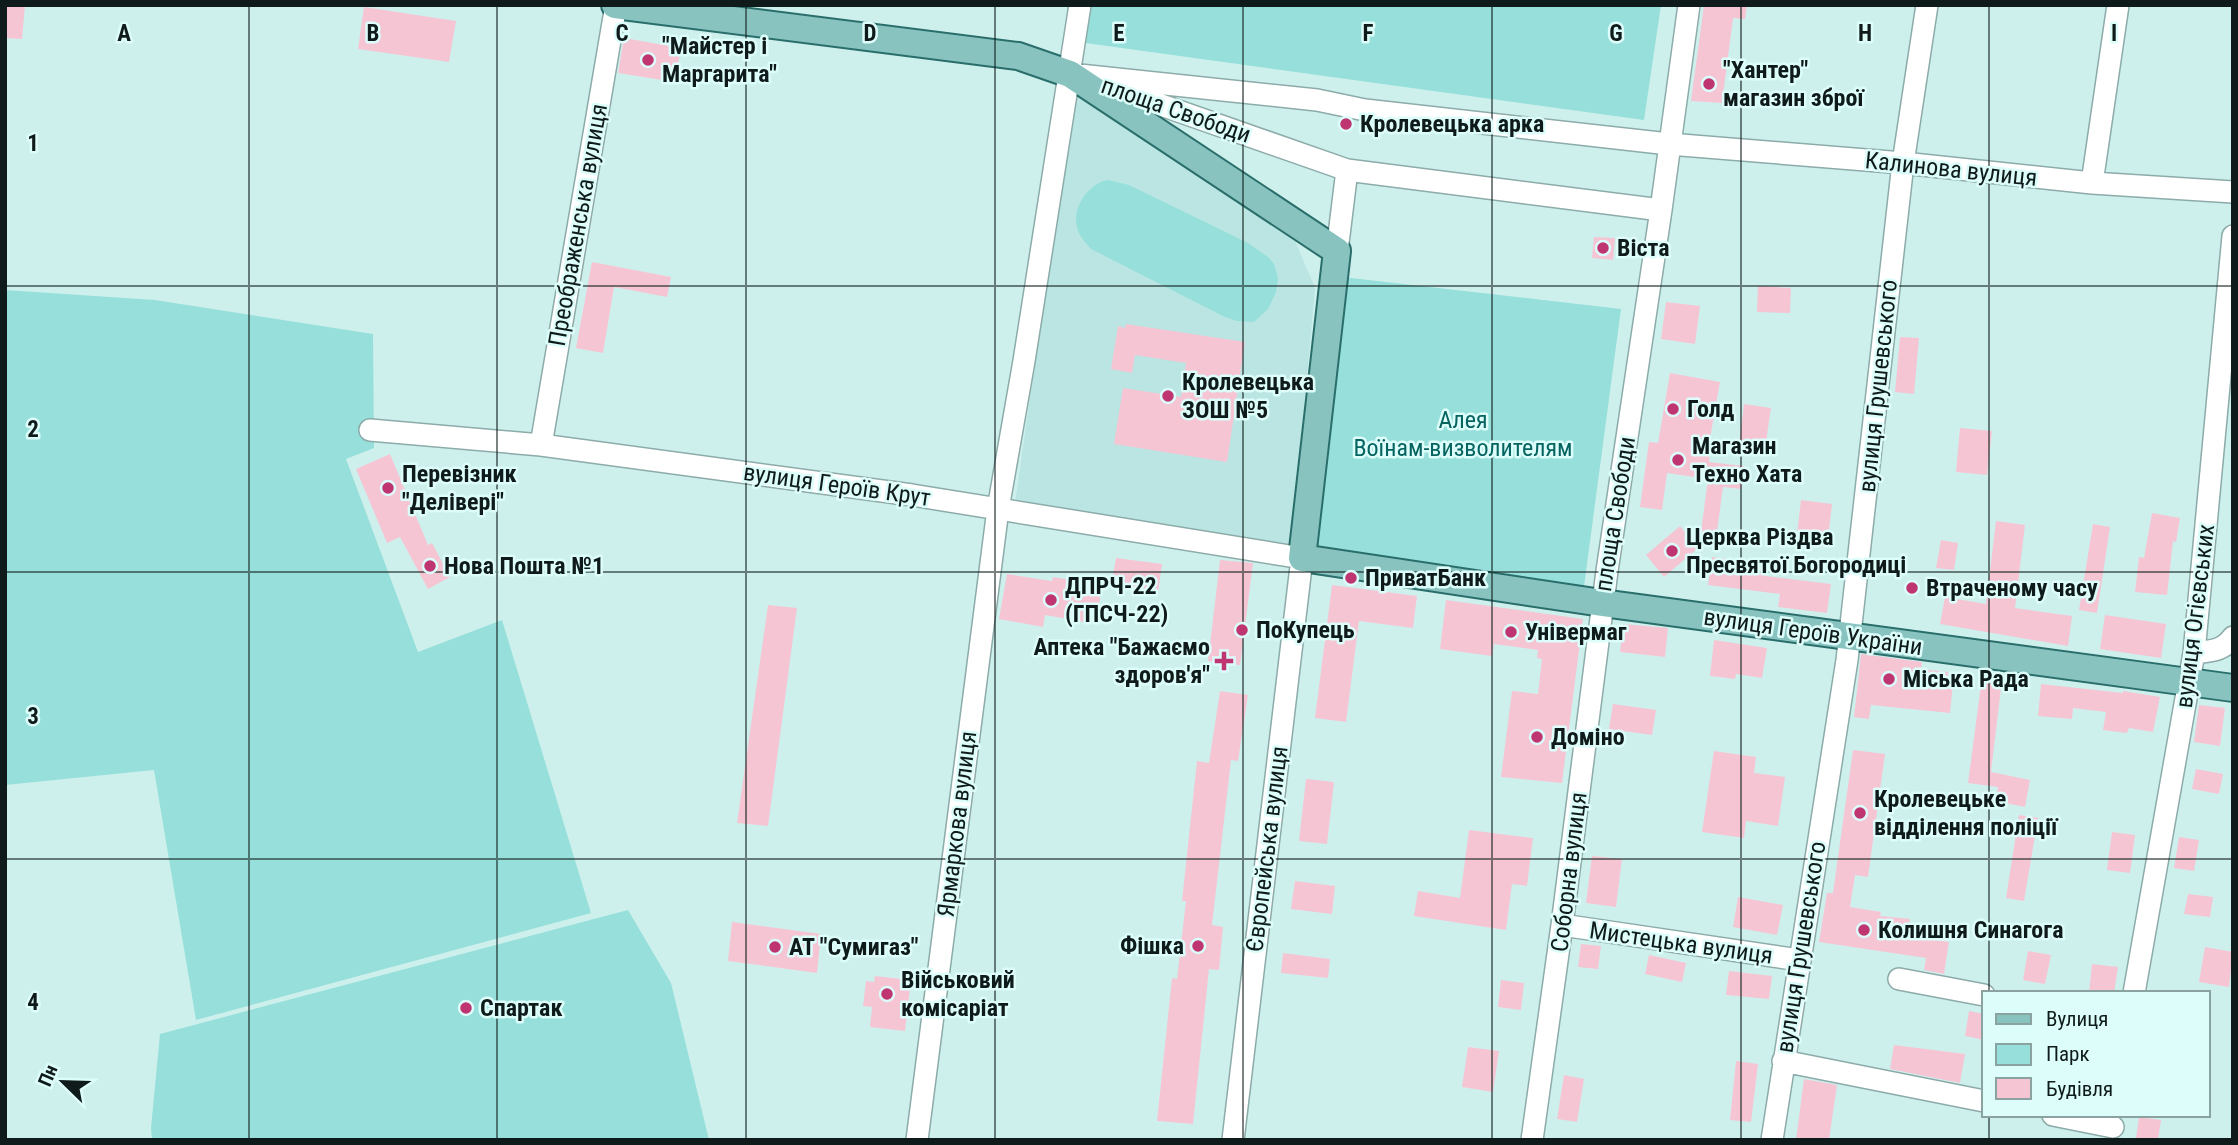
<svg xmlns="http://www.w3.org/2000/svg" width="2238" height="1145" font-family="'Roboto Condensed',sans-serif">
	<rect width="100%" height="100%" fill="#cef0ed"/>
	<path fill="#bae5e2" d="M1074,90L1287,222L1315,288L1292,545L1015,503Z"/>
	<path fill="#97dfda" d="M1068,5H1661L1644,120L1064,40Z
		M1108,180L1129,185L1248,243L1268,257L1274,264L1278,278L1276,292L1268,309L1254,322L1237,321L1225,317L1091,249C1086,243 1080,237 1078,230C1070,210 1088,183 1108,180Z
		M1342,277L1621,309L1583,594L1308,553Z
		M5,290L155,300L373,334L374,448L346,459L418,652L502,620L591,913L196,1020L154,770L5,785Z
		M628,910L671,983L709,1140H152L151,1128L160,1034Z"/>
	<path fill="#f6c5d4" d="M5,5H25L22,39L5,38Z
		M1704,5H1747L1745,19L1733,18L1722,103L1691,101Z
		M364,7L456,21L449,62L358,49Z
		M624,38L681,48L675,82L618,73Z
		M1594,237L1615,238L1613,260L1592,258Z
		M592,262L671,277L667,297L614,287L603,353L576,348Z
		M1758,286L1791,288L1790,313L1757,312Z
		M1666,302L1700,306L1695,344L1661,339Z
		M1126,324L1245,342L1227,462L1114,444L1123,388L1181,397L1186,363L1135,355L1132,373L1111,369L1118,326L1125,328Z
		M1900,337L1919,338L1914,394L1895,392Z
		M1670,373L1720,382L1708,450H1710L1709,462L1744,466L1741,489L1723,487L1717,532L1699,547L1708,479L1667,473L1662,510L1640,507L1649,442L1658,443Z
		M1744,404L1771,408L1765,449L1739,445Z
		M1960,428L1992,431L1987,475L1956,472Z
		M390,454L428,545L432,543L450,577L428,589L400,537L387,543L356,469Z
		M1801,500L1832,504L1827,547L1796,543Z
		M2152,513L2180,518L2176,542L2173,541L2167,595L2135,592L2139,557L2144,558Z
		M1996,521L2025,525L2015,608L2072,616L2068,646L1940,624L1945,597L1986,604Z
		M2093,524L2110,527L2097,613L2079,610Z
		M1680,526L1698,548L1664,577L1646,555Z
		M1941,540L1958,543L1954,570L1936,568Z
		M1712,557L1767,564L1766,576L1831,584L1827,613L1778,607L1780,594L1708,585Z
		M1116,558L1162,564L1158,593L1111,586Z
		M1220,560L1253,563L1240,665L1208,661Z
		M1007,574L1052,581L1053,577L1102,585L1096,624L1045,615L1043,627L999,619Z
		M1332,585L1417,596L1413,628L1359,621L1346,722L1315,718Z
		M1446,600L1583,619L1562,783L1501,777L1512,691L1538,694L1542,659L1537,658L1538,650L1494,644L1492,656L1440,649Z
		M768,605L797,608L768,826L737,823Z
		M2105,615L2166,624L2161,658L2100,649Z
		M1623,624L1668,628L1665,657L1620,652Z
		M1714,640L1767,648L1762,678L1736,674L1735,679L1710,676Z
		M1861,654L1922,662L1921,669L1948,672L1947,684H1953L1950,713L1871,705L1869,719L1854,717Z
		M1982,677L2002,680L1991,772L2030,780L2025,807L1996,801L1998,787L1968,783Z
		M2041,684L2123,693V691L2160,697L2153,732L2129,728L2127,733L2103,730L2106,712L2073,708L2072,719L2038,716Z
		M1220,691L1248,695L1238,761L1231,760L1212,925L1223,927L1219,970L1209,969L1193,1124L1157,1121L1172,978L1177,979L1186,901H1182L1197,761L1209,763Z
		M1613,704L1656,710L1652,735L1609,729Z
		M2199,705L2225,708L2220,746L2194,742Z
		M1853,750L1885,754L1868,877L1855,875L1850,907L1881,912L1880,916L1910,919L1908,936L1949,942L1944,974L1924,970L1926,958L1819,942L1827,893H1833Z
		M1714,751L1756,757L1754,773L1785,777L1778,826L1746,821L1744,838L1702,832Z
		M2196,769L2223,774L2219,794L2192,789Z
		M1306,779L1334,782L1327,844L1299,841Z
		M2019,815L2038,818L2024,901L2006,898Z
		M1469,830L1533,838L1527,886L1512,884L1506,930L1414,916L1418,891L1460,898Z
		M2112,832L2135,835L2130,873L2107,870Z
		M2179,837L2199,840L2194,871L2174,868Z
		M1592,856L1622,859L1616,907L1586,903Z
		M1295,881L1335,886L1332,914L1291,909Z
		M2188,894L2213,897L2210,917L2184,914Z
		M1738,897L1783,905L1777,935L1733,927Z
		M732,922L821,934L817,973L728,961Z
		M1581,944L1601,946L1598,969L1578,967Z
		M2205,947L2233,952L2229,987L2199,982Z
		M2028,951L2051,955L2045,984L2023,980Z
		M1283,953L1330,959L1328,978L1281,973Z
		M1649,955L1686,963L1682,982L1645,974Z
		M2092,964L2118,967L2114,993H2089Z
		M1729,971L1772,976L1769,999L1726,995Z
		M875,976L911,980L905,1031L870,1027L872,1007L863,1006L866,981L874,982Z
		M1501,980L1524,983L1521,1010L1498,1007Z
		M1969,1011L1984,1014V1040L1965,1036Z
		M1894,1045L1965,1054L1960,1083L1890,1069Z
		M1468,1047L1499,1051L1493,1092L1462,1087Z
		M1736,1061L1758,1064L1751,1122L1730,1120Z
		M1564,1075L1584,1079L1577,1122L1557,1119Z
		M1804,1079L1837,1085L1829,1140H1796Z
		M2139,1117L2161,1120L2158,1140L2136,1138Z"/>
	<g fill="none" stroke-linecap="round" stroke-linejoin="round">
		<defs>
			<path id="minor" d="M1070,74L1317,100L1365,110L1669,144L1903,163L2092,183L2233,192
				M1104,85L1347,170
				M2092,183L2118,5
				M1661,210L1689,5
				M1337,251L1347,170L1661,210L1607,571L1562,925L1532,1140
				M370,430L541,445L912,495L1302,558L1233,1140
				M541,445L616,5
				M2194,653C2211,651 2223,651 2233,637
				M1562,925L1799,960
				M1899,979L1984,995
				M2134,993L2194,653L2233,236
				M1783,1061L1984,1101
				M2053,1115L2113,1127
				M917,1140L998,509L1024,361L1080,5
				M1772,1140L1847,660L1903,163L1927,5"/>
			<path id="major" d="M615,5L1018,56L1070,74L1337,251L1302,558L1602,603L2233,688"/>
		</defs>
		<use href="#minor" stroke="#8caba9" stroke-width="24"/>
		<use href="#major" stroke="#2a6e6b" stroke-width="30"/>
		<use href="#minor" stroke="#fff" stroke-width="21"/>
		<use href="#major" stroke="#88c3c0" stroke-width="26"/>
	</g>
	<path fill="none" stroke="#0f1b1a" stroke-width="2" stroke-opacity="0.55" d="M249,5V1140M497,5V1140M746,5V1140M995,5V1140M1243,5V1140M1492,5V1140M1741,5V1140M1989,5V993M5,286H2233M5,572H2233M5,859H2233M1989,1115V1140"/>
	<g fill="#be3572" stroke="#dcfdfa" stroke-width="2.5">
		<circle cx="648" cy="60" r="7"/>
		<circle cx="1709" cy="84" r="7"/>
		<circle cx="1346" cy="124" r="7"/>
		<circle cx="1603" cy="248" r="7"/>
		<circle cx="1168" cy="396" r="7"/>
		<circle cx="1673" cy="409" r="7"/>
		<circle cx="1678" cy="460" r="7"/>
		<circle cx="388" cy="488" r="7"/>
		<circle cx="1672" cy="551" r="7"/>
		<circle cx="430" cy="566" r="7"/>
		<circle cx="1351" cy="578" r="7"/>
		<circle cx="1912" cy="588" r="7"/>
		<circle cx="1051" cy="600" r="7"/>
		<circle cx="1242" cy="630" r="7"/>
		<circle cx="1511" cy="632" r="7"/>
		<path d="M1220.5 650.5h7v7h7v7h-7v7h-7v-7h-7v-7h7z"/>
		<circle cx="1889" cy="679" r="7"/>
		<circle cx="1537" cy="737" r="7"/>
		<circle cx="1860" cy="813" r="7"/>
		<circle cx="1864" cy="930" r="7"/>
		<circle cx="1198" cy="946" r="7"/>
		<circle cx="775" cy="947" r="7"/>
		<circle cx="887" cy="994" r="7"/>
		<circle cx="466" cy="1008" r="7"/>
	</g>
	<g text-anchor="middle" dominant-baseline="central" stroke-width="5" stroke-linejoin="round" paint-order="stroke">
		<g font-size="24" font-weight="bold" fill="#0f1b1a" stroke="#dcfdfa" text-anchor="start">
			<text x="662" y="46">"Майстер і<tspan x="662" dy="28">Маргарита"</tspan></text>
			<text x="1723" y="70">"Хантер"<tspan x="1723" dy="28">магазин зброї</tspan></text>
			<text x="1360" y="124">Кролевецька арка</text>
			<text x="1617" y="248">Віста</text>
			<text x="1182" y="382">Кролевецька<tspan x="1182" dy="28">ЗОШ №5</tspan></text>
			<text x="1687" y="409">Голд</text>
			<text x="1692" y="446">Магазин<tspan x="1692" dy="28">Техно Хата</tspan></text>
			<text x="402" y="474">Перевізник<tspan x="402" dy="28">"Делівері"</tspan></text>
			<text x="1686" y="537">Церква Різдва<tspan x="1686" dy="28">Пресвятої Богородиці</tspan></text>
			<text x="444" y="566">Нова Пошта №1</text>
			<text x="1365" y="578">ПриватБанк</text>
			<text x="1065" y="586">ДПРЧ-22<tspan x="1065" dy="28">(ГПСЧ-22)</tspan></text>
			<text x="1926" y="588">Втраченому часу</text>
			<text x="1256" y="630">ПоКупець</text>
			<text x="1525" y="632">Універмаг</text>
			<text x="1210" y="647" text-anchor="end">Аптека "Бажаємо<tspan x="1210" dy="28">здоров'я"</tspan></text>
			<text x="1903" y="679">Міська Рада</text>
			<text x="1551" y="737">Доміно</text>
			<text x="1874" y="799">Кролевецьке<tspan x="1874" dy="28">відділення поліції</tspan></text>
			<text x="1878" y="930">Колишня Синагога</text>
			<text x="1184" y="946" text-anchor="end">Фішка</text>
			<text x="789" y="947">АТ "Сумигаз"</text>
			<text x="901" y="980">Військовий<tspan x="901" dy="28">комісаріат</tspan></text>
			<text x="480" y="1008">Спартак</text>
		</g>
		<g font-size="24" fill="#0f1b1a" stroke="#dcfdfa">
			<text transform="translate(1176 110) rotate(19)">площа Свободи</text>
			<text transform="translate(1951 169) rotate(6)">Калинова вулиця</text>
			<text transform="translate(578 225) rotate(-80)">Преображенська вулиця</text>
			<text transform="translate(1878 386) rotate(-84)">вулиця Грушевського</text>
			<text transform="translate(837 485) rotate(8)">вулиця Героїв Крут</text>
			<text transform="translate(1615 514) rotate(-81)">площа Свободи</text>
			<text transform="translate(2195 616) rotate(-83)">вулиця Огієвських</text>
			<text transform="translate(1813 632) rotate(8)">вулиця Героїв України</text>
			<text transform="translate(957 824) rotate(-83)">Ярмаркова вулиця</text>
			<text transform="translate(1267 849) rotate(-83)">Європейська вулиця</text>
			<text transform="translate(1569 872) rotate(-83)">Соборна вулиця</text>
			<text transform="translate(1681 943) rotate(8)">Мистецька вулиця</text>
			<text transform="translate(1801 947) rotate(-81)">вулиця Грушевського</text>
		</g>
		<g font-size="24" fill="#066460" stroke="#dcfdfa">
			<text x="1463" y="420">Алея<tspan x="1463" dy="28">Воїнам-визволителям</tspan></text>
		</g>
	</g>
	<g font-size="23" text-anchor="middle" font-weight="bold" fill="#0f1b1a" stroke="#dcfdfa" stroke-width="5" stroke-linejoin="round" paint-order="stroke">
		<text x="124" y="41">A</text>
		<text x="373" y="41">B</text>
		<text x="622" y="41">C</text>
		<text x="870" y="41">D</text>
		<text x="1119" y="41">E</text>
		<text x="1368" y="41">F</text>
		<text x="1616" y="41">G</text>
		<text x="1865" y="41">H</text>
		<text x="2114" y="41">I</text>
		<text x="33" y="151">1</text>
		<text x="33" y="437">2</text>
		<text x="33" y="724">3</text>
		<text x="33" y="1010">4</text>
	</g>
	<rect width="2238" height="1145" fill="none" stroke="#0f1b1a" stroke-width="14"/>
	<rect x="1982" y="991" width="228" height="126" fill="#dcfdfa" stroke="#8aa3a0" stroke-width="2"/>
	<rect x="1996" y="1014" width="35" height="10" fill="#88c3c0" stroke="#8aa3a0" stroke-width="2"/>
	<text x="2046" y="1026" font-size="21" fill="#0f1b1a">Вулиця</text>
	<rect x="1996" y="1044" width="35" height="21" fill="#97dfda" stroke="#8aa3a0" stroke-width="2"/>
	<text x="2046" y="1061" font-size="21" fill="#0f1b1a">Парк</text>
	<rect x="1996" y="1078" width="35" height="21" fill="#f6c5d4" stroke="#8aa3a0" stroke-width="2"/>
	<text x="2046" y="1096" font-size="21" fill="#0f1b1a">Будівля</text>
	<g transform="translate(63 1082) rotate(293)" stroke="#dcfdfa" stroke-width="5" paint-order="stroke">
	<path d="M0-5L12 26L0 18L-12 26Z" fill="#0f1b1a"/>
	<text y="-10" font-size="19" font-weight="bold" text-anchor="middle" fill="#0f1b1a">Пн</text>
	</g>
</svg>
